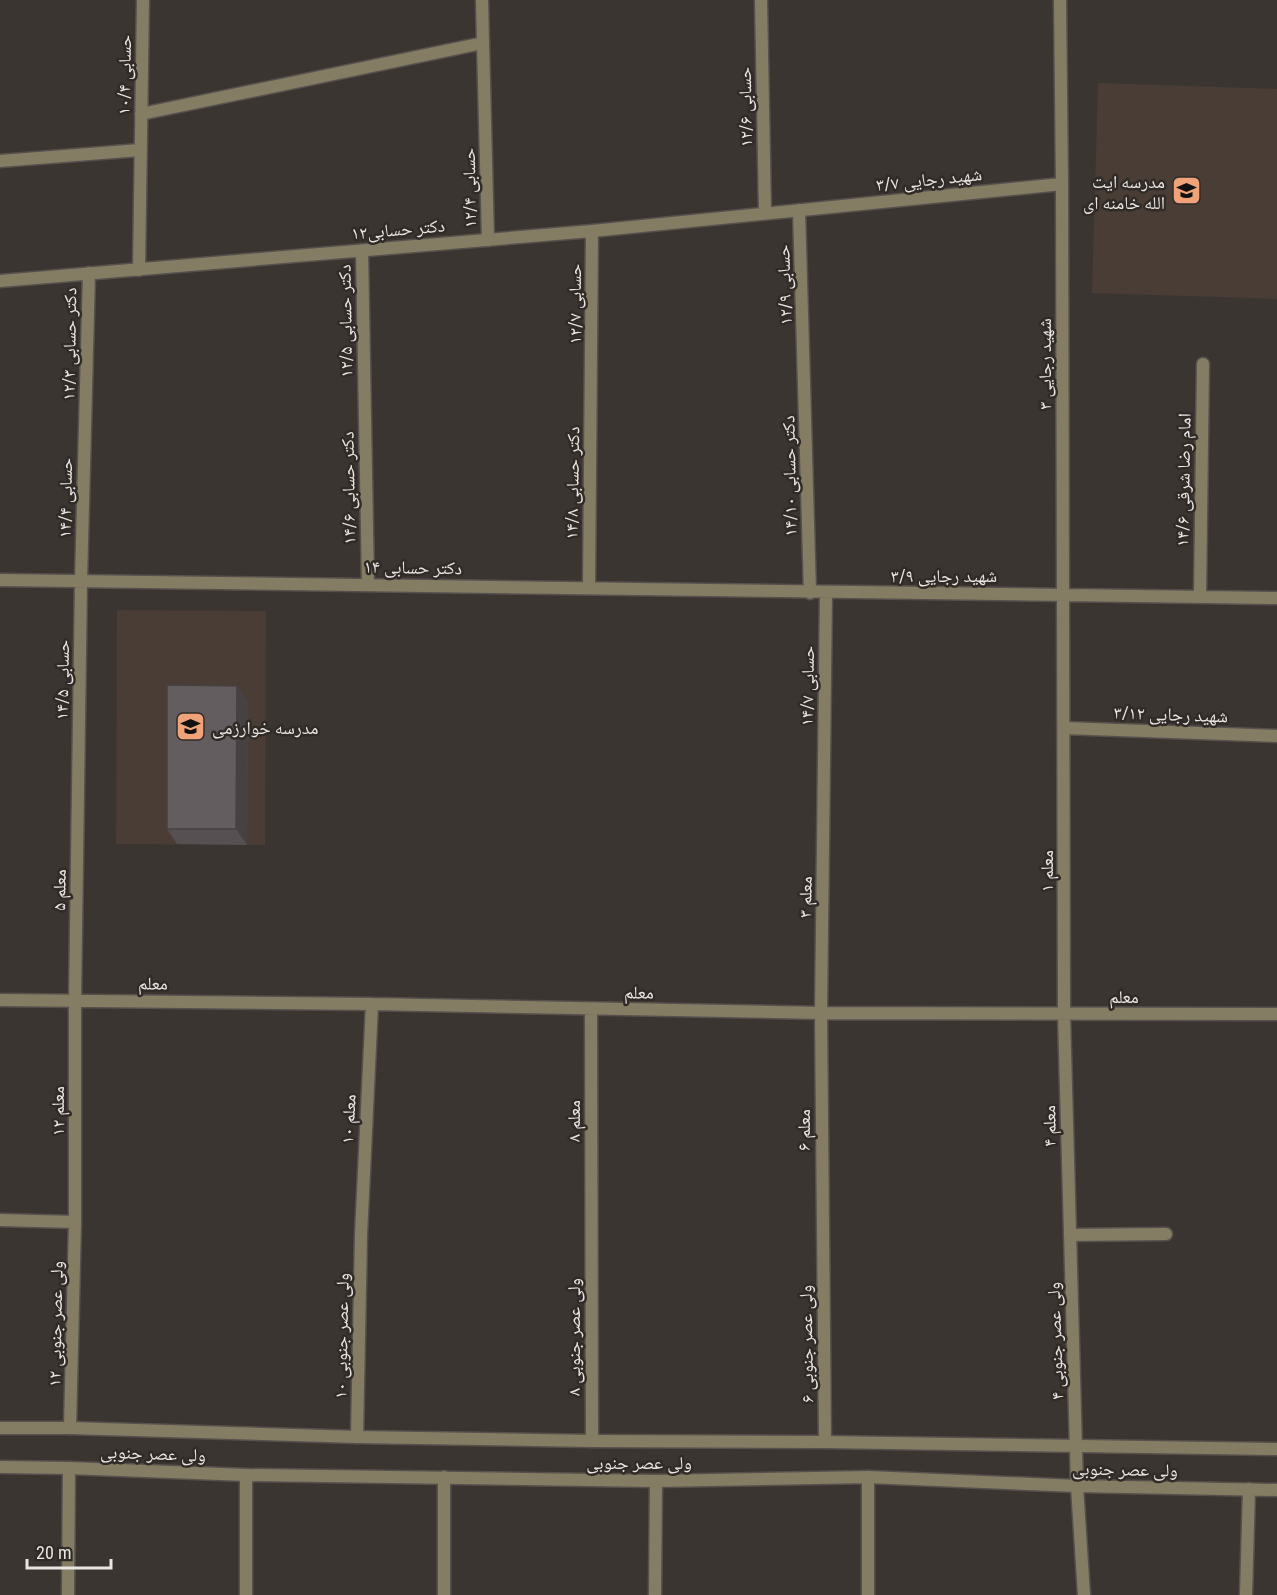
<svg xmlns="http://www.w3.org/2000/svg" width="1277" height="1595" font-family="'Roboto Condensed','Noto Naskh Arabic',sans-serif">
	<rect width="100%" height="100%" fill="#3b3532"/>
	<path fill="#493d36" d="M1098,83L1277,89V299L1092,293Z
		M117,610L266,611L265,845L116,844Z"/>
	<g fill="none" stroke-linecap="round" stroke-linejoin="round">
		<defs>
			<path id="service" d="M483,43L488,240
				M1070,1235L1166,1234"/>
			<path id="minor" d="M761,0L765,212
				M1060,0L1062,184L1064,1015L1077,1486L1084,1595
				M141,114L483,43L482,0
				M0,161L140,150
				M799,210L810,593
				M362,251L368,585
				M139,270L143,0
				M0,281L592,231L1062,184
				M0,580L1277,598
				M589,588L592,231
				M1200,597L1203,364
				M1064,728L1277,736
				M0,1000L372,1004L821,1013L1277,1014
				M591,1010L592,1441
				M0,1220L75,1222
				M70,1428L75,1222V1000L81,581L89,273
				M357,1437L361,1235L372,1004
				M825,1442L821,1013L826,592
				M444,1477V1595
				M68,1595L69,1468
				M246,1595V1475
				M655,1595L656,1481
				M868,1595V1477
				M1246,1595L1249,1489"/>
			<path id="tertiary" d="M0,1428H70L357,1437L592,1441L825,1442L1277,1449
				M0,1467L69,1468L246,1475L656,1481L868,1477L1077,1486L1277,1490"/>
		</defs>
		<use href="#service" stroke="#57514e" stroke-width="15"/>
		<use href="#minor" stroke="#57514e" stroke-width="15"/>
		<use href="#tertiary" stroke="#57514e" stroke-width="15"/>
		<use href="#service" stroke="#857c64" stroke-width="12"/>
		<use href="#minor" stroke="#857c64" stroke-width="12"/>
		<use href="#tertiary" stroke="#857c64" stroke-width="12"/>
	</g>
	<path fill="#565052" d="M237,686L248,702L247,845L177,844L167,829Z"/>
	<path fill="#464142" d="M237,686L248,702L247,845L236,829Z"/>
	<path fill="#645d5f" stroke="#464142" stroke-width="1.5" d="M167,685L237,686L236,829H167Z"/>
	<defs>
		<symbol id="school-square" viewBox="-11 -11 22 22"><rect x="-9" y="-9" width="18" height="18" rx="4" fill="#f0a378" stroke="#312b28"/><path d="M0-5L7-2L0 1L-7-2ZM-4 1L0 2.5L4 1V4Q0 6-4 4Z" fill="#111"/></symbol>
	</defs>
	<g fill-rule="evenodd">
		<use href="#school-square" x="1170" y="174" width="33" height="33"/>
		<use href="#school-square" x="174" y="710" width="33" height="33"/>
	</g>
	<g text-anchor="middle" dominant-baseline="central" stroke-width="5" stroke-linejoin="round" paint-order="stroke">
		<g font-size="18" fill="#e9e5e3" stroke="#312b28">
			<text transform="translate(124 75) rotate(-89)">حسابی ۱۰/۴</text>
			<text transform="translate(745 107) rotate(-91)">حسابی ۱۲/۶</text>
			<text transform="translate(929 179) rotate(-6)">شهید رجایی ۳/۷</text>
			<text transform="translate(469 188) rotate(-91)">حسابی ۱۲/۴</text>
			<text transform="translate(398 229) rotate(-5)">دکتر حسابی۱۲</text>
			<text transform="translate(784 285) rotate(-92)">حسابی ۱۲/۹</text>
			<text transform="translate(574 304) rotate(-90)">حسابی ۱۲/۷</text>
			<text transform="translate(345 321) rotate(-91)">دکتر حسابی ۱۲/۵</text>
			<text transform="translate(69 344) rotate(-89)">دکتر حسابی ۱۲/۳</text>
			<text transform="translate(1044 364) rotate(-90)">شهید رجایی ۳</text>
			<text transform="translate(789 476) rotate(-91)">دکتر حسابی ۱۴/۱۰</text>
			<text transform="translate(1183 480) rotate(-89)">امام رضا شرقی ۱۴/۶</text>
			<text transform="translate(572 483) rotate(-89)">دکتر حسابی ۱۴/۸</text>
			<text transform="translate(348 488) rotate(-91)">دکتر حسابی ۱۴/۶</text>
			<text transform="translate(65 498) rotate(-89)">حسابی ۱۴/۴</text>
			<text transform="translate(413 567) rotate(1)">دکتر حسابی ۱۴</text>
			<text x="944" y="575">شهید رجایی ۳/۹</text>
			<text transform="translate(62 680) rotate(-89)">حسابی ۱۴/۵</text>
			<text transform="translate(807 686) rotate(-89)">حسابی ۱۴/۷</text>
			<text transform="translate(1171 714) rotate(2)">شهید رجایی ۳/۱۲</text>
			<text transform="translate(1046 871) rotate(-90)">معلم ۱</text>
			<text transform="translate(59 890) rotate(-89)">معلم ۵</text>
			<text transform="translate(805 897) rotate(-89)">معلم ۳</text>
			<text transform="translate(153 983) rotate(1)">معلم</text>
			<text transform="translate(639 992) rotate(1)">معلم</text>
			<text x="1124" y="996">معلم</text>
			<text transform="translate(57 1111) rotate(-90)">معلم ۱۲</text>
			<text transform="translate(348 1119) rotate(-87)">معلم ۱۰</text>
			<text transform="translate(573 1121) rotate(-90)">معلم ۸</text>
			<text transform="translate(1049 1126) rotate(-91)">معلم ۴</text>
			<text transform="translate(803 1130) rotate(-90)">معلم ۶</text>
			<text transform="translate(55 1324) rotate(-89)">ولی عصر جنوبی ۱۲</text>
			<text transform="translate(341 1336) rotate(-89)">ولی عصر جنوبی ۱۰</text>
			<text transform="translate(573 1337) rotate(-90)">ولی عصر جنوبی ۸</text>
			<text transform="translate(1055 1341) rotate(-92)">ولی عصر جنوبی ۴</text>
			<text transform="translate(806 1344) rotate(-91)">ولی عصر جنوبی ۶</text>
			<text transform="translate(153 1453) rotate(2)">ولی عصر جنوبی</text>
			<text x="639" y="1462">ولی عصر جنوبی</text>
			<text transform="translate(1125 1469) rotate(1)">ولی عصر جنوبی</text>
		</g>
		<g font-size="18" fill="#e9e5e3" stroke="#312b28" text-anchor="end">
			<text x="1165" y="181">مدرسه ایت<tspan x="1165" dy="21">الله خامنه ای</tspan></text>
			<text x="212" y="727" text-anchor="start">مدرسه خوارزمی</text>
		</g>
	</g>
	<path d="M27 1559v9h84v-9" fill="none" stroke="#e9e5e3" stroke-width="3"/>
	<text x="36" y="1559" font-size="18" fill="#e9e5e3" stroke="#312b28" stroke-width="4.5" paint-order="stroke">20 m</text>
</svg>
